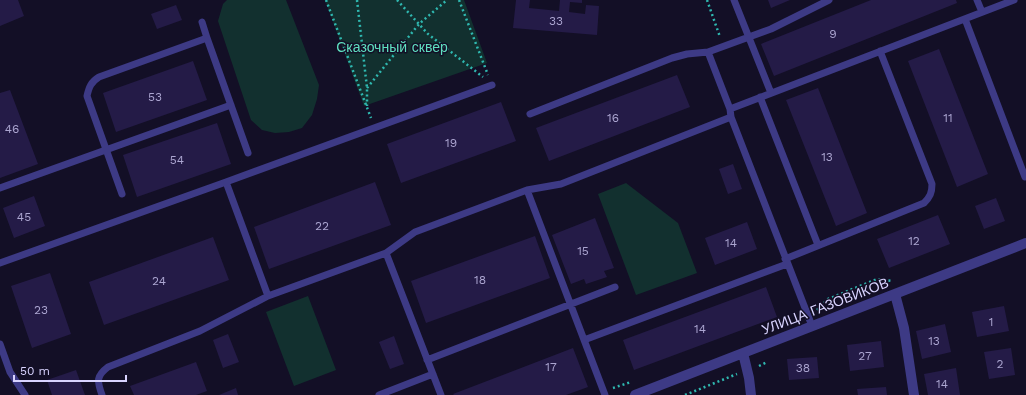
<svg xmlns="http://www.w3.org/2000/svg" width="1026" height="395" font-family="'Work Sans',sans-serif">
	<rect width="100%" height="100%" fill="#130f26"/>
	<path fill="#12302f" d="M227,0H286L319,85L317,99L312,115L302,128L289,132L275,133L262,130L251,120L218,21L223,4Z
		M325,0H464L487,63L364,106Z
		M626,183L678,223L697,273L636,295L598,194Z
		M308,296L336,370L294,386L266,312Z"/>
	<path fill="#241b47" d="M0,0H18L24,16L0,26Z
		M516,0H530L529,8L559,11L560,0H582V3L570,2L569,12L585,14L586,5L599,6L597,35L513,28Z
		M768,0H790L771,8Z
		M871,0H956L957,3L774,76L761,44Z
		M176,5L182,20L157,29L151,14Z
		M939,49L988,174L957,187L908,61Z
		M193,61L207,100L116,132L103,93Z
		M677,75L690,107L549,161L536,128Z
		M818,88L867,213L836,226L786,100Z
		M10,90L38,164L0,178V93Z
		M501,102L516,141L401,183L387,144Z
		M217,123L231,164L137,197L123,155Z
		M733,164L742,189L728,194L719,169Z
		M375,182L391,225L269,269L254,227Z
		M34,196L45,226L14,238L3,208Z
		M996,198L1005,221L984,229L975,206Z
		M938,215L950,244L889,268L877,239Z
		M595,218L614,268L604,271L607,277L586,284L584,279L571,284L552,235Z
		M747,222L757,249L715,265L705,238Z
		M535,236L550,278L426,323L411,281Z
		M213,237L229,280L104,325L89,282Z
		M50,273L71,334L32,348L11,286Z
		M766,287L777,317L634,370L623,340Z
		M1004,306L1009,331L977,337L972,312Z
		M945,324L951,352L922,359L916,331Z
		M228,334L239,362L223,368L213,340Z
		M394,336L404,364L390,369L379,342Z
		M881,341L884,367L850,371L847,345Z
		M573,348L588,387L566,395H454L453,394Z
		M1011,348L1015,375L989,379L984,352Z
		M817,357L819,378L789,380L787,359Z
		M196,362L207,391L196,395H134L130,386Z
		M956,368L960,395H928L924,374Z
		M76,370L85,395H52L47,380Z
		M886,387L887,395H858L857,389Z
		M236,388L238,395H219Z"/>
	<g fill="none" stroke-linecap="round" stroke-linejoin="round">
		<path stroke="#2fb8b0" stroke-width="2.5" stroke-dasharray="2 3" stroke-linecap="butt" d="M326,0L371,118
			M357,0L367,88V106
			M397,0L428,34L483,77
			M459,0L488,75
			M707,0L720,37
			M367,88L419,24L447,0
			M817,310L828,299L877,279L893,281
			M759,366L767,362
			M613,388L631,382
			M685,395L737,374"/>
		<path stroke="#3d3a85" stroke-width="7" d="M734,0L771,93
			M977,0L982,12
			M965,19L1025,177
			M202,22L207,38
			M708,52L730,109
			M760,97L818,245
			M530,114L672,58L687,54L708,52L771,29L829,0
			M0,188L231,105
			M527,190L605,395
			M122,194L87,96C89,87 91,82 99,77L207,38L248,153
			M386,253L441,395
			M785,259L924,203C930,197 932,193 932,184L880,51
			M0,263L226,182L492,85
			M268,296L386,253L415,232L527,190L561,184L731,117
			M812,326L731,117L730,109L1014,0
			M584,340L787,264
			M0,344L10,372L25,395
			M427,360L615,287
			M102,395C97,381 96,376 108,367L200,331L268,296L226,182
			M379,395L433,374"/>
		<path stroke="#3d3a85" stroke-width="10" d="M895,294L904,328L914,395
			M743,353L749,378L751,395
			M635,395L1026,243"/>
	</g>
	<g text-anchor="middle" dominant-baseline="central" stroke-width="3" stroke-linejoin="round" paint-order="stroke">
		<g font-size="12" fill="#aca6d1">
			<text x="556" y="21">33</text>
			<text x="833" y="34">9</text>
			<text x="155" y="97">53</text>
			<text x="613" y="118">16</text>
			<text x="948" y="118">11</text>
			<text x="12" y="129">46</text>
			<text x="451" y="143">19</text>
			<text x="827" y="157">13</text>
			<text x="177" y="160">54</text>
			<text x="24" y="217">45</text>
			<text x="322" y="226">22</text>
			<text x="914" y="241">12</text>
			<text x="731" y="243">14</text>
			<text x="583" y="251">15</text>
			<text x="480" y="280">18</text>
			<text x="159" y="281">24</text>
			<text x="41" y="310">23</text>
			<text x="991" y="322">1</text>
			<text x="700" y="329">14</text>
			<text x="934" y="341">13</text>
			<text x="865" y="356">27</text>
			<text x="1000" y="364">2</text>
			<text x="551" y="367">17</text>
			<text x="803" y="368">38</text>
			<text x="942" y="384">14</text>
		</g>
		<g font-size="14" fill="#5fe0c0" stroke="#130f26">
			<text x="392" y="47">Сказочный сквер</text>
		</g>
		<g font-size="14" fill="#d9d4ff" stroke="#130f26">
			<text transform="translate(825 306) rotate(-21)">УЛИЦА ГАЗОВИКОВ</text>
		</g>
	</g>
	<path d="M14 375v6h112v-6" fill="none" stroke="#d9d4ff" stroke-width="2"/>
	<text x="20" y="375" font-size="12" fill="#d9d4ff" stroke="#130f26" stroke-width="3" paint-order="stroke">50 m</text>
</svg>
